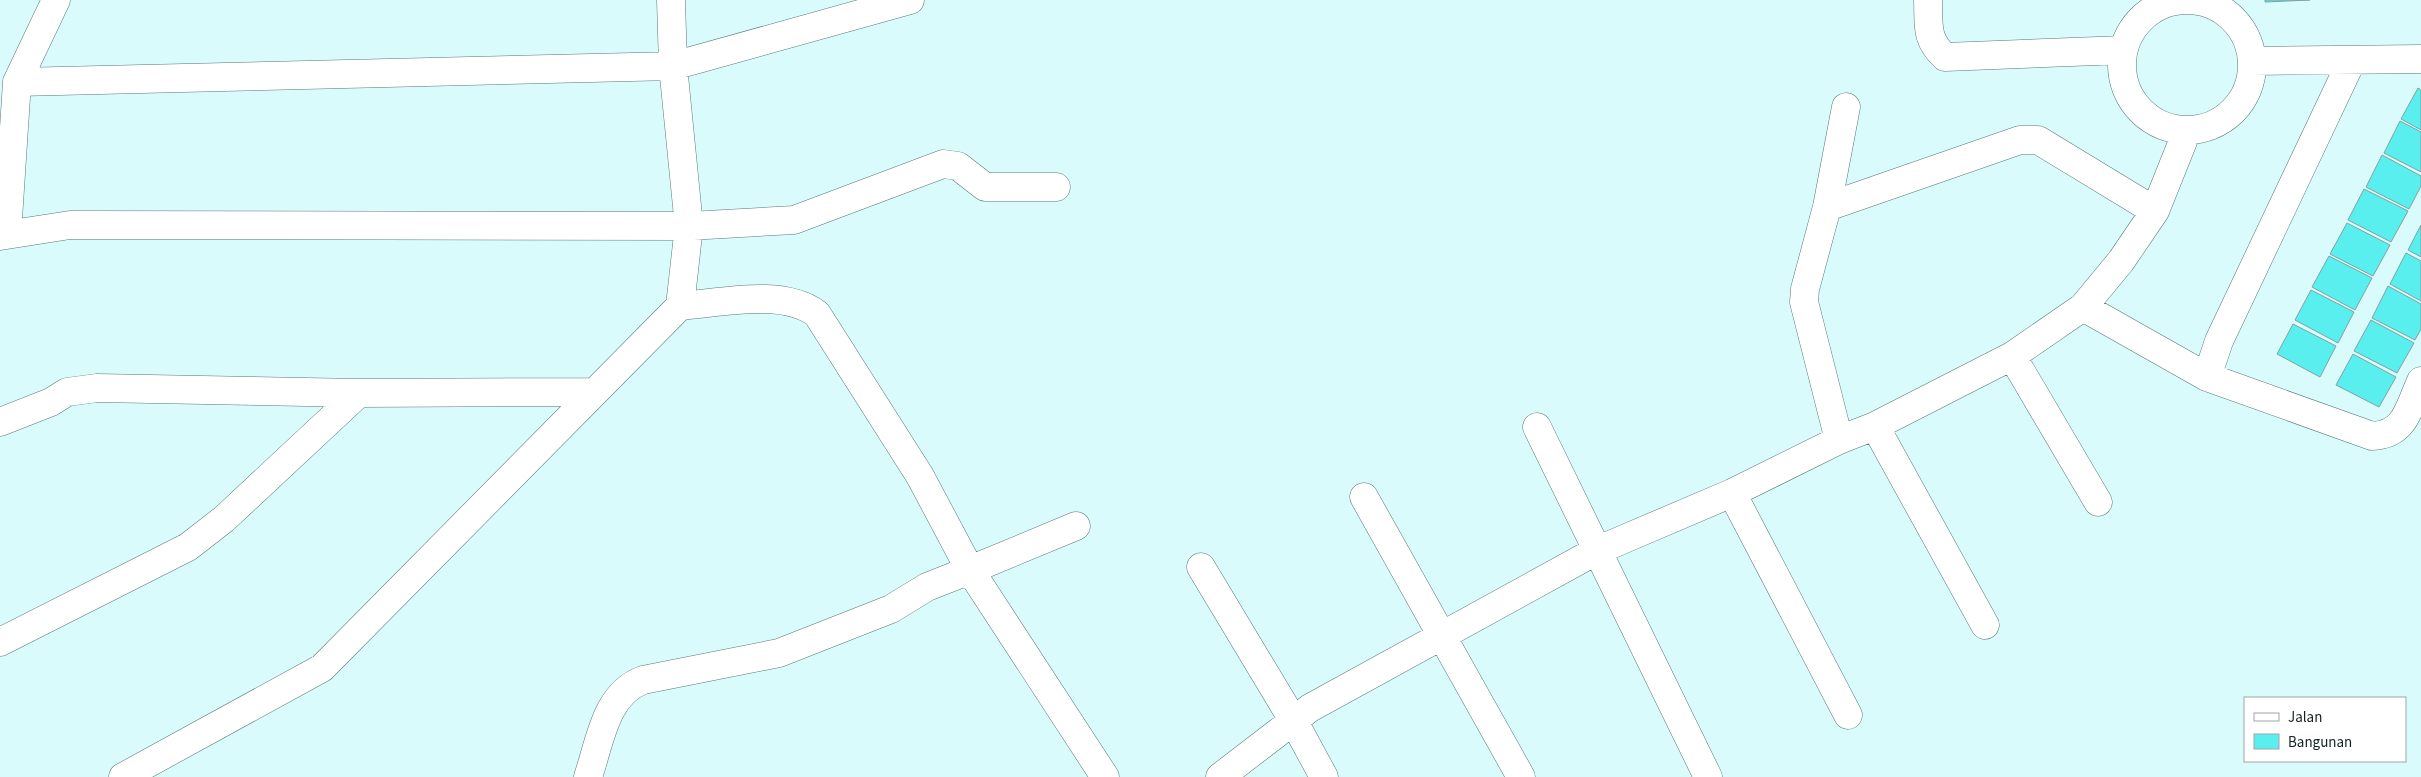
<svg xmlns="http://www.w3.org/2000/svg" width="2421" height="777" font-family="'Source Sans 3',sans-serif">
	<rect width="100%" height="100%" fill="#d9fbfb"/>
	<path fill="#59efef" stroke="#81a2a1" d="M2265,0H2310L2265,2Z
		M2418,88L2421,90V130L2401,119Z
		M2400,121L2421,132V172L2384,153Z
		M2382,155L2421,176V186L2409,209L2366,187Z
		M2364,189L2408,211L2391,242L2348,220Z
		M2347,223L2390,245L2373,276L2330,254Z
		M2421,225V257L2408,250Z
		M2406,253L2421,261V301L2390,284Z
		M2329,256L2372,278L2355,310L2312,287Z
		M2388,286L2421,304V329L2415,340L2372,318Z
		M2311,290L2354,312L2338,343L2295,320Z
		M2371,320L2414,343L2397,373L2354,351Z
		M2293,324L2336,346L2320,377L2277,354Z
		M2353,354L2396,377L2379,407L2336,385Z"/>
	<g fill="none" stroke-linecap="round" stroke-linejoin="round">
		<defs>
			<path id="minor" d="M1928,0C1929,24 1925,39 1945,57L2123,50
				M2122 65a65 65 0 1 1 130 0a65 65 0 1 1-130 0Z
				M2352,60L2219,341L2207,377L2372,436C2406,435 2409,407 2421,381
				M2253,61L2421,59
				M17,82L673,66L910,0
				M1827,207L2020,140H2038L2155,211
				M7,234L17,82L56,0
				M0,236L70,225L689,226L794,220L943,164L958,166L985,187H1056
				M2083,307L2207,377
				M2012,356L2098,502
				M0,422L51,402L67,392L97,388L359,393L593,392
				M1875,426L1985,625
				M1537,427L1708,777
				M1839,440L1804,302L1805,289L1827,207L1846,107
				M1732,493L1848,715
				M1364,497L1521,777
				M1076,526L970,570L1105,777
				M1201,567L1293,720L1324,777
				M0,642L188,547L224,519L359,393
				M123,777L322,668L680,306L689,226L673,66L671,0
				M588,777C600,742 605,694 643,680L779,653L891,609L927,587L970,570L920,476L817,314C783,288 721,303 680,306
				M1220,777L1310,708L1596,551L1732,493L1839,440L1875,426L2012,356L2083,307L2121,261L2155,211L2187,131"/>
		</defs>
		<use href="#minor" stroke="#597878" stroke-width="29"/>
		<use href="#minor" stroke="#fff" stroke-width="28"/>
	</g>
	<rect x="2244" y="697" width="162" height="65" fill="#ffffff" stroke="#a1a6a6"/>
	<rect x="2254" y="713" width="25" height="8" fill="#ffffff" stroke="#a1a6a6"/>
	<text x="2288" y="722" font-size="15" fill="#142121">Jalan</text>
	<rect x="2254" y="734" width="25" height="15" fill="#59efef" stroke="#a1a6a6"/>
	<text x="2288" y="747" font-size="15" fill="#142121">Bangunan</text>
</svg>
